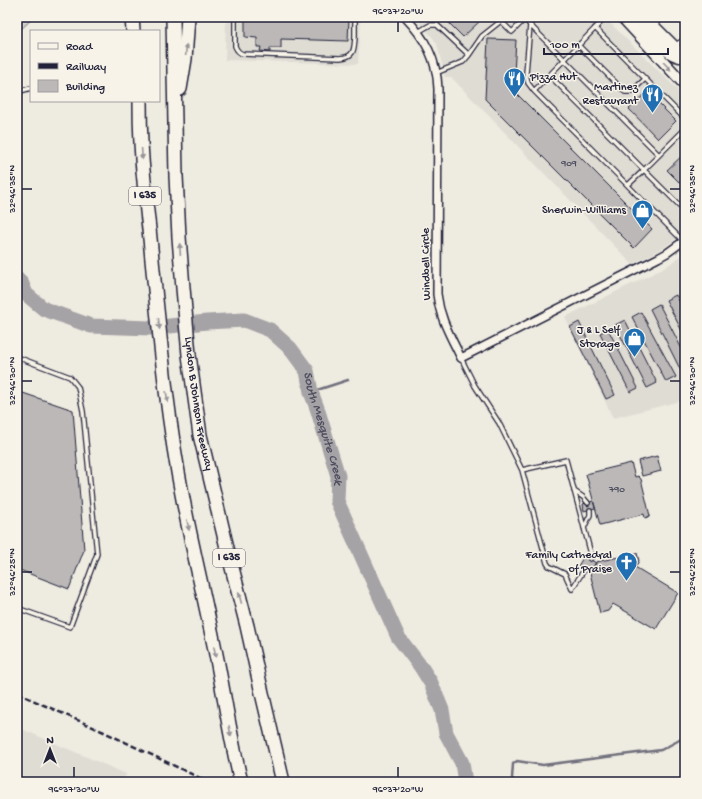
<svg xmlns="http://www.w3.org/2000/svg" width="702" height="799" font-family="'Gochi Hand',sans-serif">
	<rect width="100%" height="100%" fill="#eeebe1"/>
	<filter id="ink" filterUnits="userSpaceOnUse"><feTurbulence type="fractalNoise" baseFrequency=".025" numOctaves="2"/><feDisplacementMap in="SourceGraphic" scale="8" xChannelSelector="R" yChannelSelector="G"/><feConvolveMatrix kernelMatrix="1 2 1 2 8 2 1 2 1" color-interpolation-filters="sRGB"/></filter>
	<g filter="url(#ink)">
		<path fill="#dfdcd4" d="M226,17H361L358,64L225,60Z
			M414,17H604L685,97V231L673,241L660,250L632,264L451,77H445L437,44L433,38Z
			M685,252V400L613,418L565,317L666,267Z
			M17,727L126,774L124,782H17Z"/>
		<path fill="#d1cdc9" stroke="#7a7882" d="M17,17H34L17,33Z"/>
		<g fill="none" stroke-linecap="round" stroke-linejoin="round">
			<path stroke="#716f7b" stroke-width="2.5" d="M311,392L348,380
				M514,782L512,778L513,764L517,761L543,765L661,750L685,737"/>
			<path stroke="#a6a3a6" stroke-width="15" id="s1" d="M17,279L21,282L26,294L44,309L91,326L151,328L207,322L244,320L270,330L290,348L307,371L311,392L317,408L338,476L337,501L398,637L421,667L431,683L442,710L446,733L462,763L465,782"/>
		</g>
		<path fill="#bbb8b7" stroke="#22223b" d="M245,17H349L348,41L281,39V48H270V52L260,51L261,47H257V38L245,37Z
			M443,17H476L480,21L463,37Z
			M488,39L516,40L513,90L652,229L634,248L485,99Z
			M647,92L676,121L658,139L629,109Z
			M685,153V188L667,170Z
			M676,295L685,312V337L666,300Z
			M659,304L685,355V377H684L650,309Z
			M641,312L676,377L666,382L632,317Z
			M625,320L657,383L647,388L615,325Z
			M579,322L615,395L606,399L570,327Z
			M608,329L638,388L630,392L600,333Z
			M17,391L73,410L84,550L69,589L17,569Z
			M657,456L661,471L642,476L638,461Z
			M631,463L635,477L638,476L641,479L650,516L645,518L644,514L600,525L586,474Z
			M593,501L595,508L584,511L583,504Z
			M637,553L639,561L635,567L678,593L656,629L613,604L608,611L600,613L590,573L596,562Z
			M584,556L596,563L590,573L578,566Z"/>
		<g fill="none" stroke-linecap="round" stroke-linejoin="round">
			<defs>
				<path id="lane" d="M235,17V46C237,51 239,53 243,54L340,58C355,57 354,49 355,37C355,30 355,24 355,17
					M505,17L501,21L512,32L527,17
					M606,17L534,91L683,241
					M525,20L659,155
					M530,25L526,73L528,83L534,91
					M595,28L685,119
					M418,32L430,25H437L469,55L463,62L436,73
					M578,45L625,92H631L645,79
					M674,46L685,39
					M469,55L482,36L501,21
					M549,75L644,170L628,185
					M17,92L31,88
					M685,129L644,170L685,211
					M17,357L70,377L78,387L83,411L97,554L70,627L17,608
					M461,358L475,386L499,423L522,470L547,563L549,566L565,574L572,589
					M522,470L566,460L591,554V558L590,559
					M574,491L583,497L588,503
					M584,528L590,515V510
					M572,589L584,570"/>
				<path id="street" d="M405,17C425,38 437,59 438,89L437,294C440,319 450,335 461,358L658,258L667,253L685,240"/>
				<path id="secondary" d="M622,17L685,85
					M645,17L685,57
					M627,20C633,23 640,25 645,29C657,38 664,54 680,57L683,55"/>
				<g id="highway">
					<path d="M132,17L133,31"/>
					<path id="s2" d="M173,17L176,176L179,237L183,288L189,355L200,435L229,556L247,626L262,693L283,782"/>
					<path d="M180,89L185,59L188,17"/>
					<path d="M140,101C140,128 141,154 144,181C146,207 150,233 152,260C160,338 167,416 182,494C193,553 208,611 219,670C226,707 232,745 241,782"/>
				</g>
			</defs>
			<use href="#lane" stroke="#22223b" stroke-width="6"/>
			<use href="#street" stroke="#22223b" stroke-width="10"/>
			<use href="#secondary" stroke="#22223b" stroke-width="13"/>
			<use href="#highway" stroke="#22223b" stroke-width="16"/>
			<use href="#lane" stroke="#f7f3e8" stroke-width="3.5"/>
			<use href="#street" stroke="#f7f3e8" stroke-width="7"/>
			<use href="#secondary" stroke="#f7f3e8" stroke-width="10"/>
			<use href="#highway" stroke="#f7f3e8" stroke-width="13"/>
			<path stroke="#22223b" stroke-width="2.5" stroke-dasharray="6 3" stroke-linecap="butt" d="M17,693L104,732L208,782"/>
		</g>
		<defs><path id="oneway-solid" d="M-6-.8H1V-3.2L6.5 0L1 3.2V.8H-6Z"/></defs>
		<g fill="#97959a">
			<use href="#oneway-solid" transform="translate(186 50) rotate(-87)"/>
			<use href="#oneway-solid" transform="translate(667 66) rotate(47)"/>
			<use href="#oneway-solid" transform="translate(142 154) rotate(86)"/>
			<use href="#oneway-solid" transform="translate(180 249) rotate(-94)"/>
			<use href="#oneway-solid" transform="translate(159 324) rotate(84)"/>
			<use href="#oneway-solid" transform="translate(167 397) rotate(82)"/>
			<use href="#oneway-solid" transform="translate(188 525) rotate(79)"/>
			<use href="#oneway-solid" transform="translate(240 598) rotate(-105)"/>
			<use href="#oneway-solid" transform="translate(215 652) rotate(78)"/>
			<use href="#oneway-solid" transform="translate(230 731) rotate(80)"/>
		</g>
	</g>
	<path fill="none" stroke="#22223b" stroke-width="1.5" d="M398,22V32M22,189H32M670,189H680M22,381H32M670,381H680M22,572H32M670,572H680M74,767V777M398,767V777"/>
	<defs>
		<symbol id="restaurant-pin" viewBox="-11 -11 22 30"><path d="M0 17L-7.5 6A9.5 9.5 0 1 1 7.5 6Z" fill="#1f6fb2" stroke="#f7f3e8"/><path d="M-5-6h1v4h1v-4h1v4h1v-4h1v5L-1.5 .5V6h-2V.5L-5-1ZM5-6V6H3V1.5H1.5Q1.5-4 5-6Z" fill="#fff"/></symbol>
		<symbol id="shop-pin" viewBox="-11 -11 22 30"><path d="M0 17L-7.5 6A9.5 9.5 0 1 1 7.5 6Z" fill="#1f6fb2" stroke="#f7f3e8"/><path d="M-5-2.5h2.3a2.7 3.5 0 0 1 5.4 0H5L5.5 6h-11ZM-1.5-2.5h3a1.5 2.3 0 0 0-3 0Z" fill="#fff"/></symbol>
		<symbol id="church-pin" viewBox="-11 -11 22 30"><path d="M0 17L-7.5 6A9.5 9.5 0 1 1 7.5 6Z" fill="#1f6fb2" stroke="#f7f3e8"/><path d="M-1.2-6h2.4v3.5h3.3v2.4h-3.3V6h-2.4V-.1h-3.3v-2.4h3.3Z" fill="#fff"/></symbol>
	</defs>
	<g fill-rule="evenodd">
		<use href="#restaurant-pin" x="502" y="66" width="25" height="34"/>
		<use href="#restaurant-pin" x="640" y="82" width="25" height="34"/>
		<use href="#shop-pin" x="630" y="198" width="25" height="34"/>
		<use href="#shop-pin" x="622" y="326" width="25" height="34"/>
		<use href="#church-pin" x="614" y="550" width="25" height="34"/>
	</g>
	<g text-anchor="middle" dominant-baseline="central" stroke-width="3" stroke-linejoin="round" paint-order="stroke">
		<g font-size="10" fill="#48485a">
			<text x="569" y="164">909</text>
			<text x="617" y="490">790</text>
		</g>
		<g fill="#f7f3e8" stroke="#62616f" stroke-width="1">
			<rect x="129" y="187" width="32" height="18" rx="3"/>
			<rect x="213" y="549" width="32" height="18" rx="3"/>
		</g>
		<g font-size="11" font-weight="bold" fill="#22223b">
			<text x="145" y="196">I 635</text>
			<text x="229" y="558">I 635</text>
		</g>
		<g font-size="12" fill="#22223b" stroke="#f7f3e8" text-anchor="end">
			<text x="530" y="78" text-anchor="start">Pizza Hut</text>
			<text x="638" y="88">Martinez<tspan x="638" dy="14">Restaurant</tspan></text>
			<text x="626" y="211">Sherwin-Williams</text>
			<text x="620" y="331">J &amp; L Self<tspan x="620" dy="14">Storage</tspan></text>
			<text x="612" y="556">Family Cathedral<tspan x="612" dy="14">of Praise</tspan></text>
		</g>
		<g font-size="12" fill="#22223b" stroke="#f7f3e8">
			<text transform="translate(427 264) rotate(-91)">Windbell Circle</text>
			<text stroke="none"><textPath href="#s2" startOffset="388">Lyndon B Johnson Freeway</textPath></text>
		</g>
		<g font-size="13" font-style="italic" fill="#504f60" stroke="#f7f3e8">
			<text stroke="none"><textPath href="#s1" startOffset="388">South Mesquite Creek</textPath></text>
		</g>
	</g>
	<rect width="702" height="799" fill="none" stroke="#f7f3e8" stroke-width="44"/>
	<rect x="30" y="30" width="130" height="72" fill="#f7f3e8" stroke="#a29fa3"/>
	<rect x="38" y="43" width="20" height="6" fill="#f7f3e8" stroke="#a29fa3"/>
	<text x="66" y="50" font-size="12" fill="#22223b">Road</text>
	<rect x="38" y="63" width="20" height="6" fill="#22223b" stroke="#a29fa3"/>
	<text x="66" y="70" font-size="12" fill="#22223b">Railway</text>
	<rect x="38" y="80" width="20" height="12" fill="#bbb8b7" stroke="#a29fa3"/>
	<text x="66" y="90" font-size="12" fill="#22223b">Building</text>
	<g transform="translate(50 749)" stroke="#f7f3e8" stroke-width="3" paint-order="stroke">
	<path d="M0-3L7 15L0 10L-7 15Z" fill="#22223b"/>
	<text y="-6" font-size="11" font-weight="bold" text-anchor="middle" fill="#22223b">N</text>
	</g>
	<path d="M544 48v6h124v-6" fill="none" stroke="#22223b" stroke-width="2"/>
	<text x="550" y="48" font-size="12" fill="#22223b" stroke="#f7f3e8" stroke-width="3" paint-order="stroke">100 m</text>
	<rect x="22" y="22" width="658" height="755" fill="none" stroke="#22223b" stroke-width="1.5"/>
	<g font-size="10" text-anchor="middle" fill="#22223b">
		<text x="398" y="14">96°37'20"W</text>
		<text transform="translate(11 189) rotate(-90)" y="4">32°46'35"N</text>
		<text transform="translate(691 189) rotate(-90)" y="4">32°46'35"N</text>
		<text transform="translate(11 381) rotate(-90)" y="4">32°46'30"N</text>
		<text transform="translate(691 381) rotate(-90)" y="4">32°46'30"N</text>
		<text transform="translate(11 572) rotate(-90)" y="4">32°46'25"N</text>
		<text transform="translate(691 572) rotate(-90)" y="4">32°46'25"N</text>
		<text x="74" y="792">96°37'30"W</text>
		<text x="398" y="792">96°37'20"W</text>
	</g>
</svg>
